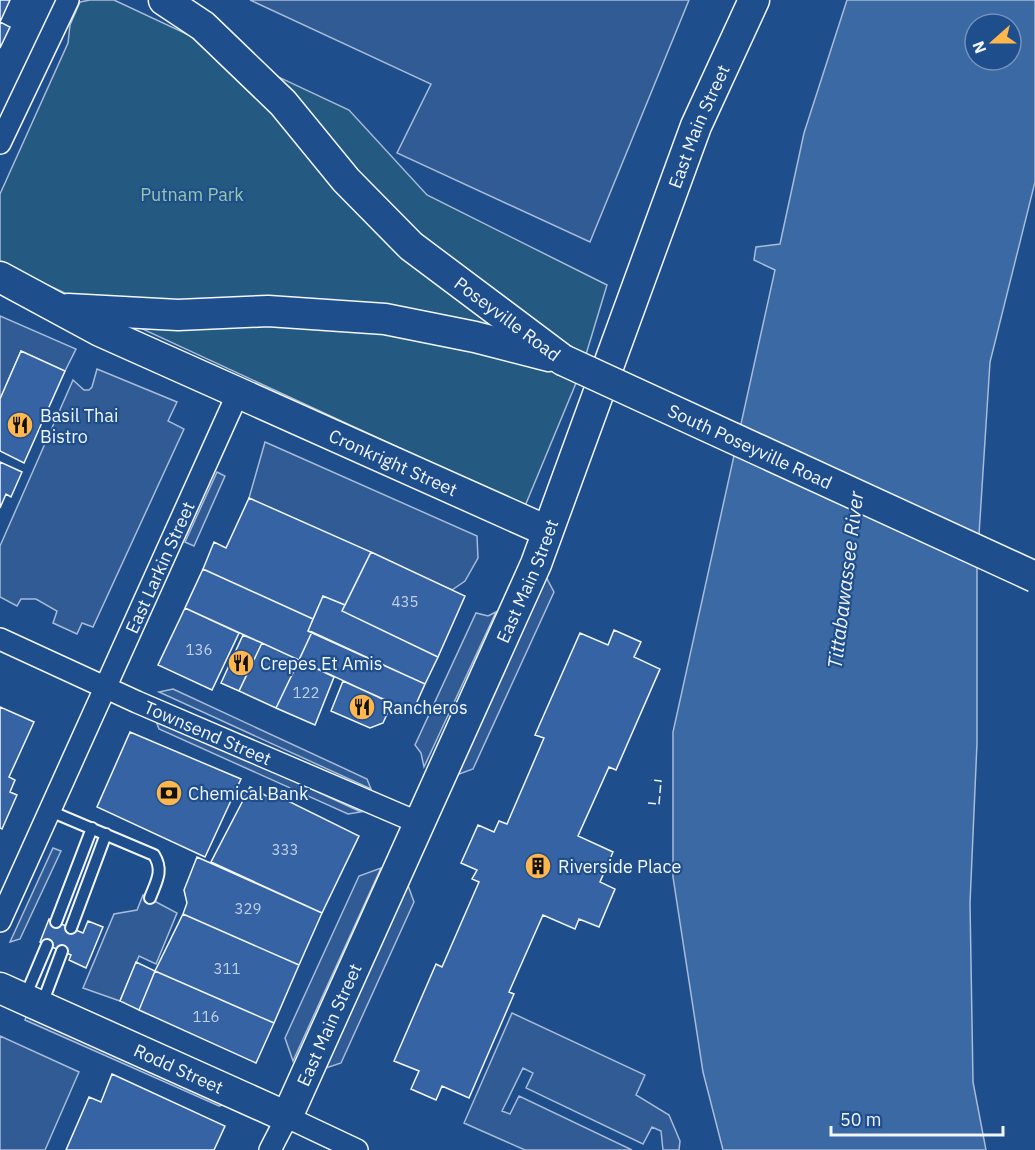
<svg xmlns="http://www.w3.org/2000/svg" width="1035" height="1150" font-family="'IBM Plex Sans',sans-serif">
	<rect width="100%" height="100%" fill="#1f4e8c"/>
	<path fill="#245a82" stroke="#a8bbd7" stroke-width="1.5" d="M90,0H114L349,110L427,195L607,285L581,371L525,506L0,263V194L68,43L70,25L80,2Z"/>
	<path fill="#305b95" stroke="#a8bbd7" stroke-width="1.5" d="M250,0H689L590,242L397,153L431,84Z
		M0,316L76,349L65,371L21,351L0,399Z
		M97,369L177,402L168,421L184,429L93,627L82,623L77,634L53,623L57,611L36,599H21L17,606L0,597V546L73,380L84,390H89L92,387Z
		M265,442L477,536L478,558L465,581L452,590L249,498Z
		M217,472L225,476L194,546L185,542Z
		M545,575L554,592L473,769L454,776Z
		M496,612L424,767L421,753L415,745L476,613L488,616Z
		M173,689L367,779L371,789L159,692Z
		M154,716L361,812L348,814L159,729Z
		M53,848L61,851L20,939L10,942Z
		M381,868L293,1061L285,1038L359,876Z
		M406,880L414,902L341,1063L320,1070Z
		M143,895L177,913L156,964L139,956L120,1001L83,988L114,914L137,910Z
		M28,1012L230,1103L219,1106L25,1020Z
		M512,1013L645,1075L636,1095L669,1115L680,1141L679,1150H663L661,1131L652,1127L643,1144L526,1088L533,1073L523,1068L502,1111L510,1114L519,1096L632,1150H525L464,1123Z
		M0,1036L79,1072L45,1150H0Z"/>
	<path fill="#3b69a3" stroke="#a8bbd7" stroke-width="1.5" fill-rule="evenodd" d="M847,0H1035V182L990,362L977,566V743L970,903L973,1082L986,1150H723L703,1072L673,877V732L775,270L754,260L756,247L780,244L804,133ZM975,24H1011V60H975Z"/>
	<path fill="#3563a3" stroke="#f2f6ff" stroke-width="1.5" d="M0,0H10L0,22Z
		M0,22L10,27L0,48Z
		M21,351L65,371L24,463L0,451V399Z
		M0,462L22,472L11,497L6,494L0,508Z
		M249,498L371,552L345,605L323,596L313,619L203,569L214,542L226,548Z
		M371,552L465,596L438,657L342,611Z
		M203,569L313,619L308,631L312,632L299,660L185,608Z
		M323,596L345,605L342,611L438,657L425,684L308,631Z
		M185,608L239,633L212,690L158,665Z
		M614,630L641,642L634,657L660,669L616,770L609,767L578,836L613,852L600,882L615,889L599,927L579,919L575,929L543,915L509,992L514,994L469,1098L442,1086L436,1100L411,1089L419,1071L394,1061L436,964L442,967L479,882L472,879L477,870L461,863L478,825L494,832L499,821L507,824L544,738L535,735L580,633L608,645Z
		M312,632L425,684L412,713L299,660Z
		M243,635L262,643L239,691L221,683Z
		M262,643L299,660L276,708L239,691Z
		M299,660L334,677L315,725L276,708Z
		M343,681L392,703L383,723L370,728L331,711Z
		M0,707L34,722L9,777L15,780L10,792L17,795L2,829L0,828Z
		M130,732L241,779L205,857L97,807Z
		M250,787L272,799L274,794L359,836L322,913L211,862Z
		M197,857L322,913L299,965L183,914L187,903L184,890Z
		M183,914L299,965L274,1023L155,971Z
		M49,919L83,933L88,921L103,927L86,968L69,960L71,955L40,942Z
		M136,962L155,971L139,1010L120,1001Z
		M155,971L274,1023L256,1063L139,1010Z
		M112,1074L225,1126L214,1150H66L89,1097L101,1102Z"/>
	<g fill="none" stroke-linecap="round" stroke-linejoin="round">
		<defs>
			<path id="lane" d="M50,811L154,855C164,871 156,882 150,898
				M56,922L92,828
				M71,928L106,834
				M25,997L47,945
				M42,1004L62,951"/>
			<g id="street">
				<path d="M0,143L68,0"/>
				<path id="s1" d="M0,639L137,702L419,823"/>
				<path id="s2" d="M0,921L238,393"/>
				<path d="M270,1150L287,1117L357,1150"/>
			</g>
			<g id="secondary">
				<path id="s3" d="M164,0L203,26L283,103L346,180L411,246L563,360"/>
				<path id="s4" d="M0,277L100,331L547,531"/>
				<path d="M68,309L178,315L268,311L385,319L475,337L549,356"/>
				<path id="s5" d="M0,988L287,1117L536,564L696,126L754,0"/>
			</g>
		</defs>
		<use href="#lane" stroke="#f2f6ff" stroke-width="14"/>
		<use href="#street" stroke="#f2f6ff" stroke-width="24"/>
		<use href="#secondary" stroke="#f2f6ff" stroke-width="33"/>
		<use href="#lane" stroke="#1f4e8c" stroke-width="10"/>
		<use href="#street" stroke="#1f4e8c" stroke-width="21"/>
		<use href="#secondary" stroke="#1f4e8c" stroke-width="30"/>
		<defs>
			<g id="secondary-bridge">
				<path id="s6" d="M563,360L1035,577"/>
			</g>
		</defs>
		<use href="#secondary-bridge" stroke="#f2f6ff" stroke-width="33" stroke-linecap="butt"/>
		<use href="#secondary-bridge" stroke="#1f4e8c" stroke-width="30"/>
		<path stroke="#f2f6ff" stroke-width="1.5" stroke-dasharray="8 3" stroke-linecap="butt" d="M648,803L659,804L661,781L651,780"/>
	</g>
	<defs>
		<symbol id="restaurant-disc" viewBox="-11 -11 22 22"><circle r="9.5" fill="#ffb74d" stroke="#1f4e8c"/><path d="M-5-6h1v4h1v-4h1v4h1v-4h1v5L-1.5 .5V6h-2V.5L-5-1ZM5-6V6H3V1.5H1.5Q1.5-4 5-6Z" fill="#111"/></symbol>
		<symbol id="bank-disc" viewBox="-11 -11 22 22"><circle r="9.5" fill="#ffb74d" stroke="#1f4e8c"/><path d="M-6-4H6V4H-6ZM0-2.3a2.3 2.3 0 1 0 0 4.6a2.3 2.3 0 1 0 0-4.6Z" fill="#111"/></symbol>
		<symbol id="building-disc" viewBox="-11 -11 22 22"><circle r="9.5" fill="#ffb74d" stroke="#1f4e8c"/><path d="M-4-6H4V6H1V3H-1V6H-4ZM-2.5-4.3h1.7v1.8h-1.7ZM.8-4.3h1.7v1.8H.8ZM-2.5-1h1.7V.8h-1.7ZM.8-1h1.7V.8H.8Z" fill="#111"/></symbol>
	</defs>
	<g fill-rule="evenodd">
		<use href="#restaurant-disc" x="5" y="410" width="30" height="30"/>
		<use href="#restaurant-disc" x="226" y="648" width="30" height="30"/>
		<use href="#restaurant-disc" x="347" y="692" width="30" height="30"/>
		<use href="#bank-disc" x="154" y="778" width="30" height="30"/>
		<use href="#building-disc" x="523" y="851" width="30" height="30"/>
	</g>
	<g text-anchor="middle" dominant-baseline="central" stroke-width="4.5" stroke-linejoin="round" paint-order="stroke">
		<g font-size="15" fill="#c3d1e8">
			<text x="405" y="601">435</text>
			<text x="199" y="649">136</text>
			<text x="306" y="692">122</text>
			<text x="285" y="849">333</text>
			<text x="248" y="908">329</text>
			<text x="227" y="968">311</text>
			<text x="206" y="1016">116</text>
		</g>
		<g font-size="18" fill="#f2f6ff" stroke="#1f4e8c">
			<text stroke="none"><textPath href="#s5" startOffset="1388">East Main Street</textPath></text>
			<text stroke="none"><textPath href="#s3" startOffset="471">Poseyville Road</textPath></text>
			<text stroke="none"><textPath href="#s6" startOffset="206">South Poseyville Road</textPath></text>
			<text stroke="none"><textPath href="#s4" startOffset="435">Cronkright Street</textPath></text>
			<text stroke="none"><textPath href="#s2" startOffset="388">East Larkin Street</textPath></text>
			<text stroke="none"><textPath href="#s5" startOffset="902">East Main Street</textPath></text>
			<text stroke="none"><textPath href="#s1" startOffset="228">Townsend Street</textPath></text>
			<text stroke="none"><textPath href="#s5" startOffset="416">East Main Street</textPath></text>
			<text stroke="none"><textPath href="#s5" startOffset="196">Rodd Street</textPath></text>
		</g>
		<g font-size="18" fill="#97c8a6" stroke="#1f4e8c">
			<text x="192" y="194">Putnam Park</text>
		</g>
		<g font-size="18" fill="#f2f6ff" stroke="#1f4e8c" text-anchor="start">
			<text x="40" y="415">Basil Thai<tspan x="40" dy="21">Bistro</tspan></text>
			<text x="260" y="663">Crepes Et Amis</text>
			<text x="382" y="707">Rancheros</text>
			<text x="188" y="793">Chemical Bank</text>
			<text x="558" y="866">Riverside Place</text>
		</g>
		<g font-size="20" font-style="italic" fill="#f2f6ff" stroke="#1f4e8c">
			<text transform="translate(845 580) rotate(-83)">Tittabawassee River</text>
		</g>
	</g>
	<g transform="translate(993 42) rotate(249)"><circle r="28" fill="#1f4e8c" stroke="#7391ba" stroke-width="1.5"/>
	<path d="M0-4.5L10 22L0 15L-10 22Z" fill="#ffb74d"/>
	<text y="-9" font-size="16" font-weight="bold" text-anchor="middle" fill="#f2f6ff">N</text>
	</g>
	<path d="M831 1126v9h172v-9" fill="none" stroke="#f2f6ff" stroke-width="3"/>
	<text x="840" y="1126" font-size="18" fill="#f2f6ff" stroke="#1f4e8c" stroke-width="4.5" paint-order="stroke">50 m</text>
</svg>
